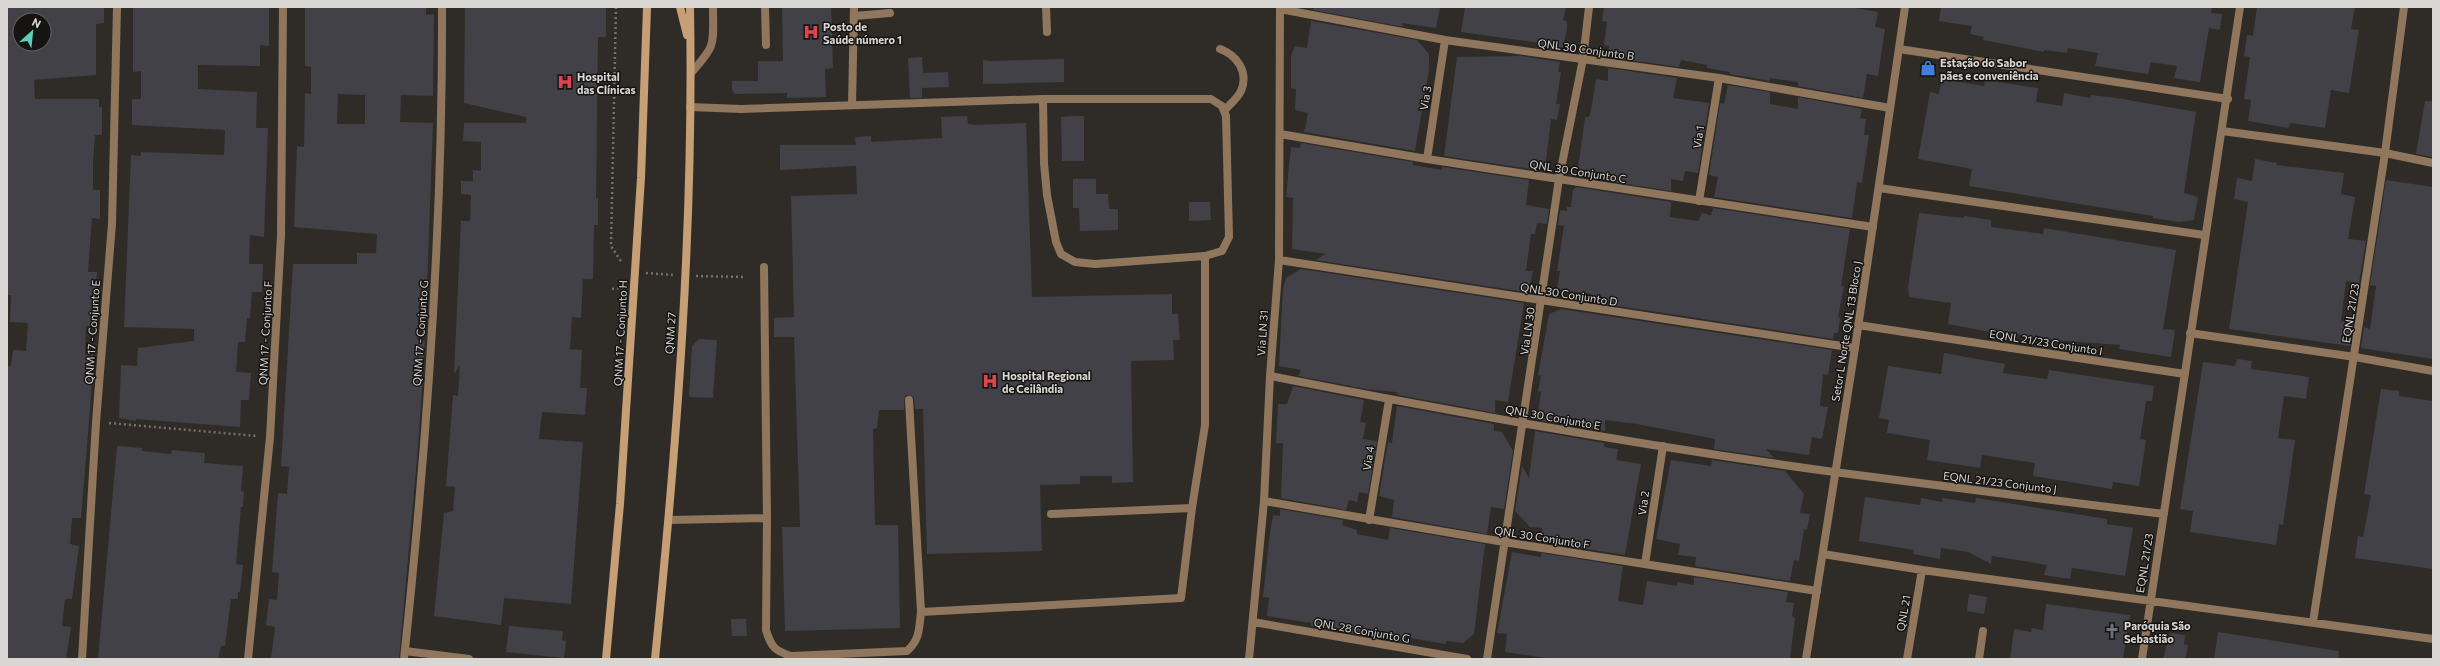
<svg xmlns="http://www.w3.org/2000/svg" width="2440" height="666" font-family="Commissioner,sans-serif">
	<rect width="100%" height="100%" fill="#2f2c27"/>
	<path fill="#414147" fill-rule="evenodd" d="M7,7H104V23L96,24V75L34,80L35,99H99V107H102V135H95L93,162V190H100V219L92,218L88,272H97L93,326H86L85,355L93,354L90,409L81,518H72L70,544L79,546L72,599H65L62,626L71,627L66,659H7V366H11L13,350L26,351L28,323L10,322L11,295H7ZM20,20H44V44H20Z
		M133,7H269V46L260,45V66L198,65V89L257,92L256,128H268L264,237L250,235L249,264H263L262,292H252L250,318H247L245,342H238L236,372L251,373L249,400H241L240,427L136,419V421L119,418L121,365L137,366L138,348L194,341V329L124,327L131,155L141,156V152L224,155L225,130L132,125V99H141V71L133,72Z
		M305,7H426V15L434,14L433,96L401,95L400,122L433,123L427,286H421L417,339L425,341L418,447L399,659H271L275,627L266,625L269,599L277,600L279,573L272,572L278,493L287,494L289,467L281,466L293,264H357V253H376L377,234L294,227L297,146L304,147L305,93L311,94V67L305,66ZM338,94L365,95V124H337Z
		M465,7H606V37H598L596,198H598V225H594L593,279H583L581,318L572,317L570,349L582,350L580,388H587L585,415L542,412L539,439L583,442L571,604L504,598L501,625L434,616L444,513L453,511L455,487L446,486L453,395L458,396L460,365L454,374L461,221H470L471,195L461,194V181H473V170L481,171V142L463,141L464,123H526V117L464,103Z
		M782,7H831L833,68L825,69L826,97L787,98V93L735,94L732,90V81H758V61H783Z
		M1314,7H1440L1436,28L1401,23L1404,27L1313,10Z
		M1465,7H1566L1563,20L1567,21V29L1562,51L1541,48V43L1461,32Z
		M1604,7H1850L1878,12L1875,27L1885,29L1878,76L1867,74L1863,98L1798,86V82L1770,78V81L1730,74V72L1707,68V65L1681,60L1679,67L1608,57L1609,46L1604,45L1607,22L1602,21Z
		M1941,7H2212L2211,13L2222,14L2220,30L2209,28L2200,82L2174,78L2177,66L2151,62L2148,74L2095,66L2098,53L2068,48L2067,53L2044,50V52L1983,40L1984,37L1970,34L1972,26L1939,21Z
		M2257,7H2355L2351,29L2359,30L2349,93L2331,90L2325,128L2291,123L2288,128L2248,121L2251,100L2244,99L2250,57L2244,56L2247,35L2253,36Z
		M1311,21L1417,40L1429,54V70L1415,151L1304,132L1308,113L1295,110L1296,89L1291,88V56L1295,46L1307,48Z
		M1521,56L1560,62L1558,72H1561L1556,104H1560L1557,120L1551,119L1545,169L1531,167V169L1444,156L1457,57Z
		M922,57L923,73L948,72L949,87L922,88V98H910L908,58Z
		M1064,59V82L983,84V60L990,61Z
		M1608,68L1677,78L1673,98L1709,103L1698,173L1685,171L1683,181L1671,179V191L1577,176L1585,117H1589L1591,110L1596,79L1608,81Z
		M1942,79L1984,86L1985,80L2038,88L2036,102L2062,106L2064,93L2090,98L2091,95L2117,98L2196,112L2184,193L2198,197L2194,220L2179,222L2153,218V216L1969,186L1972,169L1918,159L1930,92L1939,94Z
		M1728,85L1770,92V104L1798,109V97L1862,109L1860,118L1866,119L1864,135H1869L1862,183L1857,182L1852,218L1714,197L1718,177L1709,175L1720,103L1724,104Z
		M2425,101H2433V157L2416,154Z
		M967,116L968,124L975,125L1026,123L1032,297L1172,294V314H1178L1180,340H1173L1174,360L1131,361L1133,482L1112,483V476H1080V484L1040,485L1042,551L927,554L923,409H915L914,397L906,395L904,400V410H879L877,428L873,429L875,525H898L900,628L785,631L782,527H800L794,337H774V318L794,317L791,196L857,194L856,166L780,170V145H856L855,137L871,136V142L942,138L941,117Z
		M1074,116H1084V161H1062L1061,117Z
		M1301,143L1413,162V165L1442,170V167L1529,180L1526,205L1549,209L1547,224L1537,223L1535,234H1531L1526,271H1533L1530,285H1527L1526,292L1315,260L1326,254L1292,249L1293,198L1286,197L1289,165L1291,147L1300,148Z
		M2255,159L2277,163L2276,165L2344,173L2341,194L2355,197L2348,239L2366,241L2359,283L2346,281L2341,321L2353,324L2350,346L2229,329L2248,202L2234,199L2237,178L2252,181Z
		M1073,179H1096V194H1108L1109,209H1118V230L1080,231L1079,208H1073Z
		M2386,180L2433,187V359L2361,348L2364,327L2370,329L2376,286L2370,285Z
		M1576,187L1671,202L1670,217L1698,221L1702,213L1711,215L1713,208L1850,229L1841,286H1844L1838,317L1840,318L1838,333H1834L1833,339L1579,300L1592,294L1557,289L1560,271H1557L1564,226L1558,225L1560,210L1567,211V207H1571L1573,190Z
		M1189,202H1210L1211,220L1189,221Z
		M1919,213L1964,218V216L1991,220V227L2043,234L2044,228L2176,250L2163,329L2175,330L2171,357L2119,349L2120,345L2054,340L2001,332V334L1948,324L1951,303L1909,297L1908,287Z
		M1301,269L1524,303L1508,402L1495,400V413L1399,395L1396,392L1366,389L1298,376L1301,370L1279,366L1283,288L1286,278Z
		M1561,309L1832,350L1828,375L1823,374L1820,406L1828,407L1822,439L1812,437L1809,455L1766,449L1774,458L1714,449L1715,439L1637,424L1605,420V431L1537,420L1541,392L1538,391L1541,376L1538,375L1549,314Z
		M699,339L717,340L713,398L689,397L692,346Z
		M1944,353L2005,364L2003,373L2047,379L2049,370L2154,386L2152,401H2146L2140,439L2146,440L2139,486L2113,482L2112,489L2033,476L2035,463L1982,455L1980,468L1927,460L1930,440L1887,433L1889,420L1879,418L1888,366L1941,374Z
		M2237,359L2252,361L2251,369L2309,377L2306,399L2284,396L2278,438L2295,440L2283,525L2279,524L2276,545L2190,532L2193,511L2180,509L2203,362L2235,366Z
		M1293,386L1364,400L1360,422L1366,423L1363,439L1377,441L1368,494L1359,492L1357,502L1349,500L1346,510L1281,498L1283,443H1276L1278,404H1287Z
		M2381,389L2399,391V396L2433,401V569L2355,558L2358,536L2363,537L2371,495L2364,494Z
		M1397,406L1494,424V431L1502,432L1513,451L1504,509L1491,507L1487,534L1392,517L1394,500L1379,496L1388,442L1392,443Z
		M1535,431L1604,443V447L1618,449L1616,460L1641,464L1625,555L1542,542V528L1530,527L1515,511L1522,466L1529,478Z
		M117,446L142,448V451L171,454L172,450L205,453L204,463L243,466L241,491L244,492L243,507H241L236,564L243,565L240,592H238V599H231L225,646H221L218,659H98Z
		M1671,460L1711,466L1712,460L1785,471L1804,494L1800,513L1810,514L1807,530L1804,529L1799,561L1794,560L1790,581L1695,566L1696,557L1678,555L1680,544L1656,539Z
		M1865,497L1920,505L1921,498L1942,502L1943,498L1975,503L1976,498L2107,519V524L2133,528L2125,576L2072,568L2070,579L2044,575L2047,565L1992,556L1991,564L1968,552L1941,548L1940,559L1913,554L1914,550L1859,541Z
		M1280,509L1343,520L1342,525L1357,530V534L1388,540L1390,528L1485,544L1474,634L1463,643L1446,641V644L1405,637V642L1311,626V623L1267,616L1269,598L1263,597L1270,533L1273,515L1280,516Z
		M1512,552L1541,557V553L1623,566L1618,601L1643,605L1647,581L1677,586V582L1694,585V577L1788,592L1786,602L1794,603L1792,616L1795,618L1790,659H1553L1505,652L1507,634L1497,633Z
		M1969,594L1987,597L1984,614L1967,611Z
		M2046,604L2130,615L2123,659H2010L2014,629L2031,632L2032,628L2043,630Z
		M731,619H746L747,636H732Z
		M509,626L563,631L562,640L566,641L564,658L506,652Z
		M2218,632L2339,651L2338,659H2214Z
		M2170,633L2185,635L2184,644L2188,645L2186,656L2183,659H2163Z"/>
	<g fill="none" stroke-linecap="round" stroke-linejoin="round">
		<path stroke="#73716d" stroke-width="2.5" stroke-dasharray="2 3" stroke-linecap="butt" d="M616,7L611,246L622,263
			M646,273L673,275
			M696,276L746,277
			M612,289L620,288
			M109,423L257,436"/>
		<path stroke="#8f765c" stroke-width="8" d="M765,7L766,45
			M1046,7L1047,32
			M854,16L890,13
			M1220,49C1237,55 1249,72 1241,91C1237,99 1230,104 1225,110
			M691,73C717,44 713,45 713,7
			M1043,99H1211L1222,106L1226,116L1229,237L1222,251L1205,256L1095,264L1075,262L1061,254L1056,242L1047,195L1044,163Z
			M852,105L854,7
			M690,107L741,109L1043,99
			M764,267L767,518
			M1051,514L1192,508
			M670,520L767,518L766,630C771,647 775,651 791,656L907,651C920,640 919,628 921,612L909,400
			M921,612L1181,598L1192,508L1205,425V256
			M405,651L469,659
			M1979,659L1983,631"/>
		<path stroke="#8f765c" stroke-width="8" d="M2222,131L2385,153L2433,163
			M1858,325L1904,332
			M2190,333L2355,357L2433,371"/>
		<path stroke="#8f765c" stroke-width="8" d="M1280,9L1445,40L1719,78L1890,108
			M1899,49L2228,99
			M1280,134L1427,159L1873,227
			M1427,159L1445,40
			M1879,188L2204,235
			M1699,201L1719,78
			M1279,260L1855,348
			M1904,332L2185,374
			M1270,376C1457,413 1645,446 1834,472C1944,487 2054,500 2164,514
			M1264,501L1504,542L1817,591
			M1369,520L1389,400
			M1823,554L1922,570L2433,639
			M1645,564L1663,446
			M1253,622L1467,659
			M2313,622L2385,153L2404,7
			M82,659L96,422L112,224L117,7
			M248,659L270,437L281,235L283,7
			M404,659C427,443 443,225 442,7
			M1249,659L1264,501L1270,376L1279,260L1280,7
			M1487,659L1559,179L1583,59L1589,7
			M1907,659L1922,570
			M2142,659L2240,7"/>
		<path stroke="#8f765c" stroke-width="8" d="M1806,659L1855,348L1905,7"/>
		<path stroke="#c79f76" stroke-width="8" d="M680,7L687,35
			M606,659L620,504L641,178L647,7
			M655,659C677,443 694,224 690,7"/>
	</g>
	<defs>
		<symbol id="hospital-bare" viewBox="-9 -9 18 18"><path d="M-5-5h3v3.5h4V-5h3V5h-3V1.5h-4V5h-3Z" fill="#e0444e" stroke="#161412" stroke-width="2.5" paint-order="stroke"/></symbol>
		<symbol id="shop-bare" viewBox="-9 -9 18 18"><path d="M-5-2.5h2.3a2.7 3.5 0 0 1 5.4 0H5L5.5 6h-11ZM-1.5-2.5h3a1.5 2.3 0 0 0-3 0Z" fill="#3f7fe0" stroke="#161412" stroke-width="2.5" paint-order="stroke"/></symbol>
		<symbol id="church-bare" viewBox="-9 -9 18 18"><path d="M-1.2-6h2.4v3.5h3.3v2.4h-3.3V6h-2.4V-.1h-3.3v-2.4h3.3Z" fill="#6b7280" stroke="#161412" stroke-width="2.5" paint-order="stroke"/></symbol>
	</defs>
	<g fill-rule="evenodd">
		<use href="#hospital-bare" x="800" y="21" width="22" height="22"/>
		<use href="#shop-bare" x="1917" y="57" width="22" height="22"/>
		<use href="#hospital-bare" x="554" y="71" width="22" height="22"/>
		<use href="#hospital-bare" x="979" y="370" width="22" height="22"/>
		<use href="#church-bare" x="2101" y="620" width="22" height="22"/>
	</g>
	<g text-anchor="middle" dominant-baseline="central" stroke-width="3" stroke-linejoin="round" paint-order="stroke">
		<g font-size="11" font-weight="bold" fill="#d9d7d4" stroke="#161412" text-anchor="start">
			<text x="823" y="26">Posto de<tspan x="823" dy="13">Saúde número 1</tspan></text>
			<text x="1940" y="62">Estação do Sabor<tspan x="1940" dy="13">pães e conveniência</tspan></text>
			<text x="577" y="76">Hospital<tspan x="577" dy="13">das Clínicas</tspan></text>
			<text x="1002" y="375">Hospital Regional<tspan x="1002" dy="13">de Ceilândia</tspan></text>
			<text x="2124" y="625">Paróquia São<tspan x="2124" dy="13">Sebastião</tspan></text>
		</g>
		<g font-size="11" fill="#d9d7d4" stroke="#161412">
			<text transform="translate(1586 49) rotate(8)">QNL 30 Conjunto B</text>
			<text transform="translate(1425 98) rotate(-81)">Via 3</text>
			<text transform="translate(1698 137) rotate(-81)">Via 1</text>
			<text transform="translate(1578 171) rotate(9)">QNL 30 Conjunto C</text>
			<text transform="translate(1569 294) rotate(9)">QNL 30 Conjunto D</text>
			<text transform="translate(2350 313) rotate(-81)">EQNL 21/23</text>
			<text transform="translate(1527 331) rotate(-82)">Via LN 30</text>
			<text transform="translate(1846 331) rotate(-81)">Setor L Norte QNL 13 Bloco J</text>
			<text transform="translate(92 332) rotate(-86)">QNM 17 - Conjunto E</text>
			<text transform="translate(265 333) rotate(-87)">QNM 17 - Conjunto F</text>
			<text transform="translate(420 333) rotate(-86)">QNM 17 - Conjunto G</text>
			<text transform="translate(620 333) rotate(-87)">QNM 17 - Conjunto H</text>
			<text transform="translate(670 333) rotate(-86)">QNM 27</text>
			<text transform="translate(1262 333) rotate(-86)">Via LN 31</text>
			<text transform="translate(2046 342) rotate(9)">EQNL 21/23 Conjunto I</text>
			<text transform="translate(1553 417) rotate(10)">QNL 30 Conjunto E</text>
			<text transform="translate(1368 458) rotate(-81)">Via 4</text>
			<text transform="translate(2000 482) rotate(7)">EQNL 21/23 Conjunto J</text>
			<text transform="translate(1643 503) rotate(-82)">Via 2</text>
			<text transform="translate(1542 537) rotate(9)">QNL 30 Conjunto F</text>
			<text transform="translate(2144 563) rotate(-81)">EQNL 21/23</text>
			<text transform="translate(1903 613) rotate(-80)">QNL 21</text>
			<text transform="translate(1362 630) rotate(10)">QNL 28 Conjunto G</text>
		</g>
	</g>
	<rect width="2440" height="666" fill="none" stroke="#d9d7d4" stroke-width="16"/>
	<g transform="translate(32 32) rotate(27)"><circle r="19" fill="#161412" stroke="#646260"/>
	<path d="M0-3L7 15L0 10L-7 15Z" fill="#5dceb9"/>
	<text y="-6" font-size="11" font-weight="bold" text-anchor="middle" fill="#d9d7d4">N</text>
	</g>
</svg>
